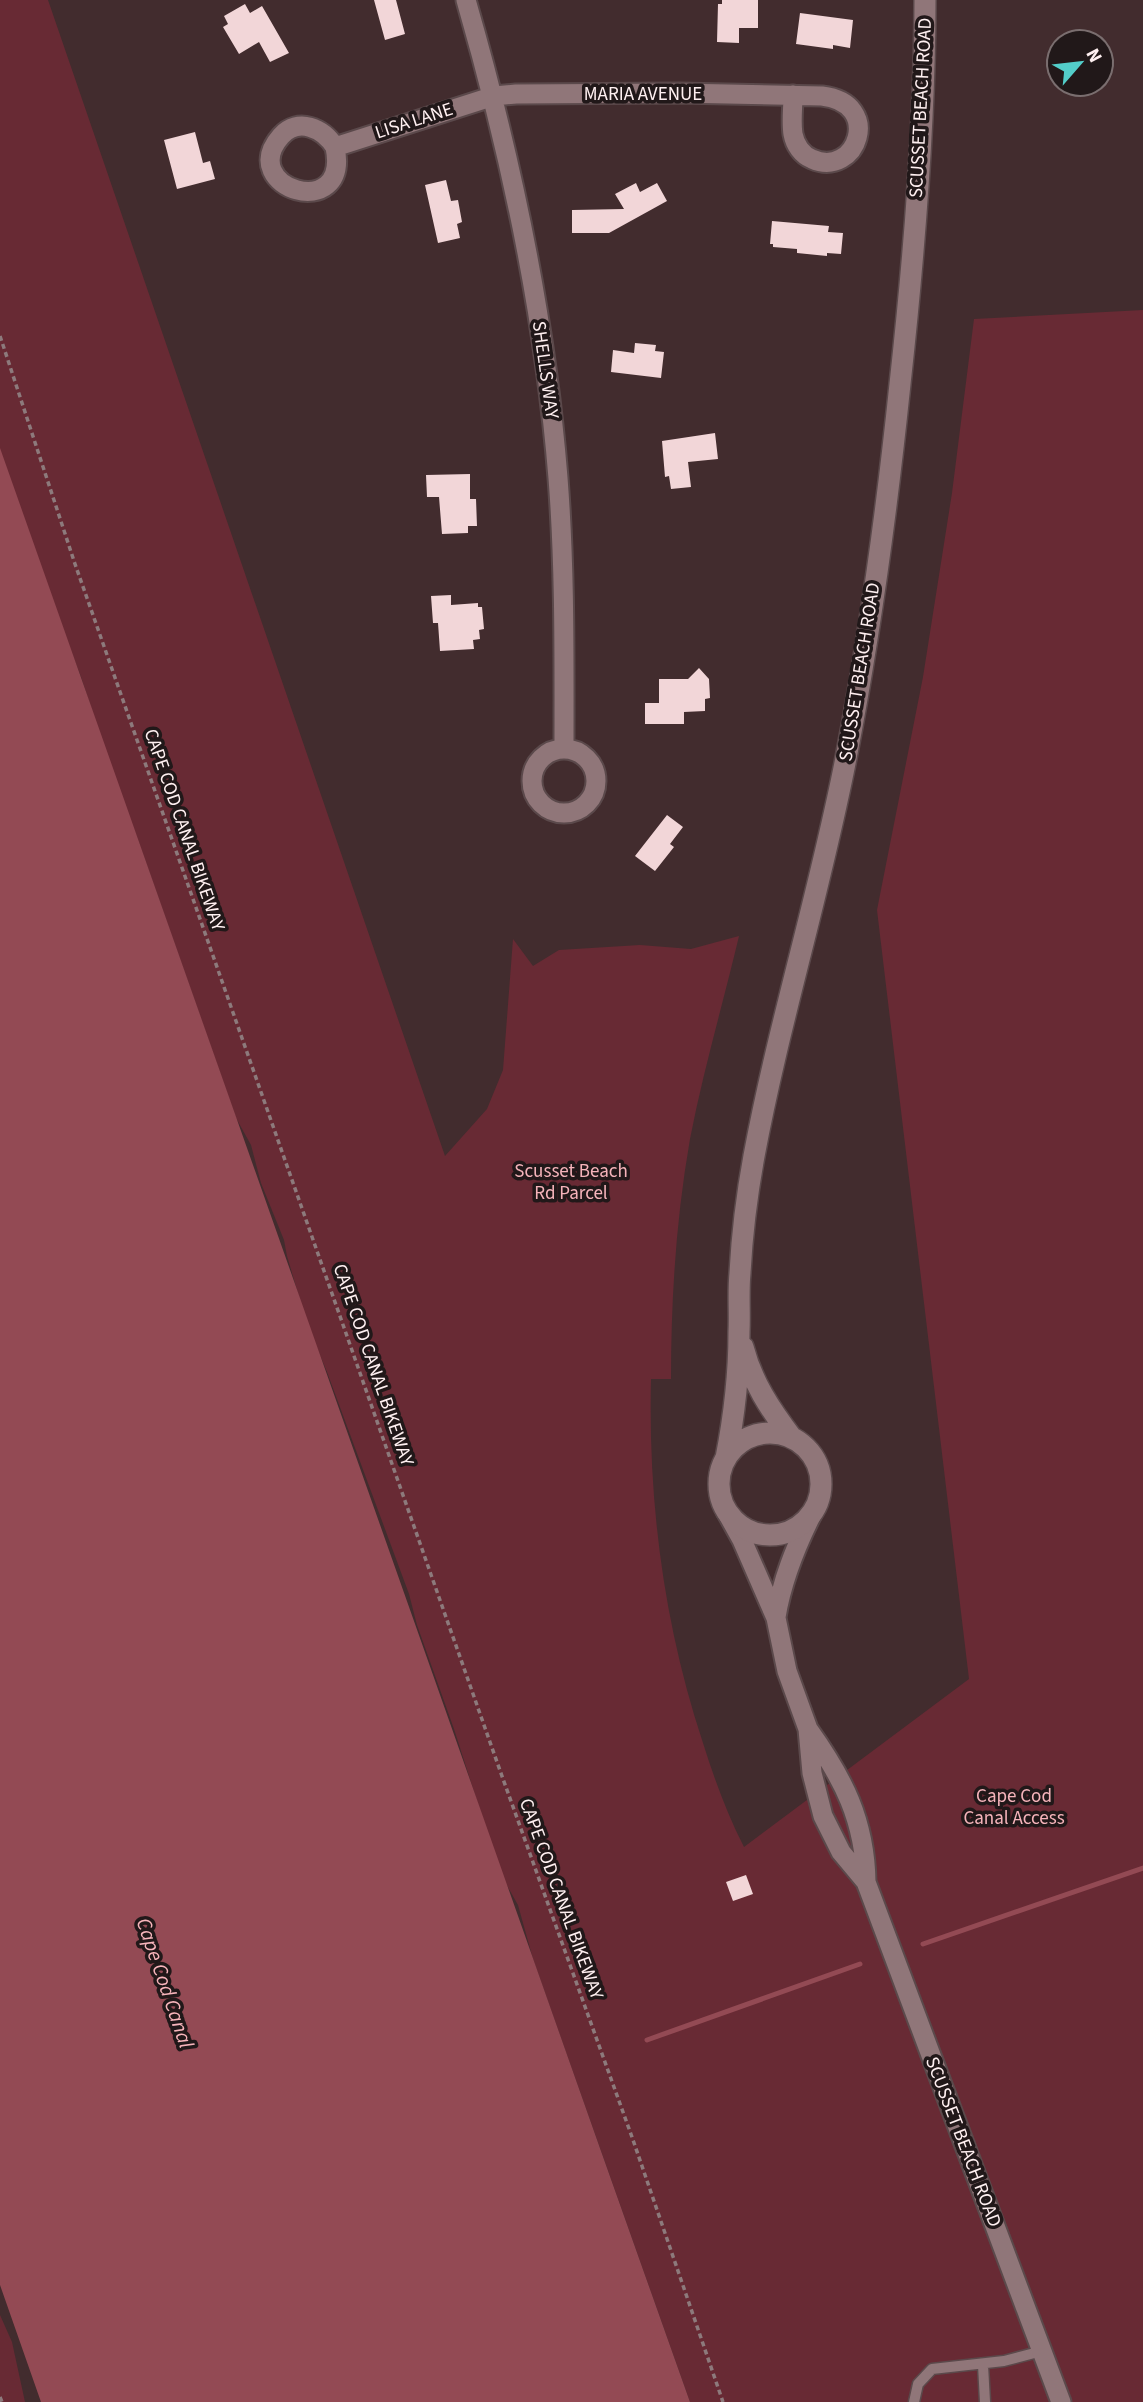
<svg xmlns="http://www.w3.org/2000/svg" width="1143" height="2402" font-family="'Source Sans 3',sans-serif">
	<rect width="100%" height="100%" fill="#422c2e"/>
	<path fill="#682a34" d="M0,0H48L445,1156L487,1109L503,1070L513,939L533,966L559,950L640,945L691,949L739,936C723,1004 703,1071 690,1139C676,1219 671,1299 671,1379H651C648,1503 664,1625 703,1743C714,1778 727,1814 744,1847L969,1679L877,910L923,677L952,493L974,319L1143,310V2402H690L533,1959L518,1905L500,1873L454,1729L417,1625L409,1594L327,1372L307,1324L287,1256L284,1240L261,1183L251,1145L236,1118L137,837L112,771L81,677L0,464Z
		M0,2315L12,2342L25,2402H0Z"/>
	<path fill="#934a54" d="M0,448L601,2151L690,2402H41L0,2285Z"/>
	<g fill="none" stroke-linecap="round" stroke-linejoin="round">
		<path stroke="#934a54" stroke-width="5" d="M923,1944L1143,1868
			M647,2040L860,1964"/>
	</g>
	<path fill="#f2d6d8" d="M374,0H396L405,34L385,40Z
		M722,0H758V28H739V43L717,42L718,4H722Z
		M245,4L250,13L262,6L289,53L270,62L259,42L239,54L223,27L228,24L224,16Z
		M800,13L853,20L850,48L833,45V49L796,44Z
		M195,132L203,163L210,161L215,179L177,189L164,140Z
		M446,180L451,201L458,200L462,222L457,224L460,238L438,243L425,185Z
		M636,183L640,192L657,183L667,201L609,233H572V210L624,209L615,194Z
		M772,221L829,226L828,232L843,233L841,254L827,253V256L797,253V249L773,247V244H770Z
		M635,343L656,345L655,351L664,352L661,378L611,372L613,350L634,353Z
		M715,433L718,459L688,462L691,487L671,489L669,476L665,477L662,441Z
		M470,474V499H476L477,526H468V533L442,534L439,497H427L426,475Z
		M451,595V605L478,603V607H482L484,629L479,630L480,639L473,640L474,649L440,651L438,623H433L431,596Z
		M699,668L709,679L710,698L705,699V711L684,712V724H645V703H659V679H688Z
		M667,815L683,827L670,844L674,847L655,871L635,856Z
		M746,1875L753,1894L733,1901L726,1882Z"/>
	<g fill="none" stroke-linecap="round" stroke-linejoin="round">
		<defs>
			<path id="lane" d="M983,2365L985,2402
				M914,2402L918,2384L932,2369L1004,2361L1042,2351"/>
			<path id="street" d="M466,0C511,156 545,316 558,478C565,568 564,658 564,749
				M335,147C323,128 298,117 281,136C235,188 351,224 335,147L494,96L516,94L679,93L822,96C884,103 857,179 812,159C802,155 795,145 793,134C791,122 793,108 793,95
				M532 781a32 32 0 1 1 64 0a32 32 0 1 1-64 0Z
				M726,1511L742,1540L776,1618L787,1671L808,1729L812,1773L823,1816L841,1852L866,1882L1061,2402
				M776,1617C782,1580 795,1548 812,1514
				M808,1729C843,1778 865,1820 866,1882"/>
			<path id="secondary" d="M743,1347C752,1382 770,1409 792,1438
				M719 1484a51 51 0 1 1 102 0a51 51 0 1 1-102 0Z
				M726,1458C734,1417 739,1374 739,1332C740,1313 738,1293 740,1273C742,1234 747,1194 754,1156C779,1022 820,892 846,758C870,635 887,509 900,384C914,257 925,128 925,0"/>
		</defs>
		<use href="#lane" stroke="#5b494b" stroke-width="13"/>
		<use href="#street" stroke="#5b494b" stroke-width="23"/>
		<use href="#secondary" stroke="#5b494b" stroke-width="24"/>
		<path stroke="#8d7a7c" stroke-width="3.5" stroke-dasharray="5 3.5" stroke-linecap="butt" d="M0,336L75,564L503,1779L632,2137L723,2402
			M0,2397L2,2402"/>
		<use href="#lane" stroke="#907679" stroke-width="10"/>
		<use href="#street" stroke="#907679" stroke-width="19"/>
		<use href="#secondary" stroke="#907679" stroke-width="21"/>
	</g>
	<g text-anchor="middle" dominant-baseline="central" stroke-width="7" stroke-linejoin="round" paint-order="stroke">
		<g font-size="19" fill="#fff0f1" stroke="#211819">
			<text x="643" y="94">MARIA AVENUE</text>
			<text transform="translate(921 108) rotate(-87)">SCUSSET BEACH ROAD</text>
			<text transform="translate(414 121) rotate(-18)">LISA LANE</text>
			<text transform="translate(545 370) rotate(82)">SHELLS WAY</text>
			<text transform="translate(860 672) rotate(-81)">SCUSSET BEACH ROAD</text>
			<text transform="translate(184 830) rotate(71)">CAPE COD CANAL BIKEWAY</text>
			<text transform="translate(373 1365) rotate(71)">CAPE COD CANAL BIKEWAY</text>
			<text transform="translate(561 1899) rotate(70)">CAPE COD CANAL BIKEWAY</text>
			<text transform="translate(963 2142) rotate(69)">SCUSSET BEACH ROAD</text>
		</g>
		<g font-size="19" fill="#f5b3ba" stroke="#211819">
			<text x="571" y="1171">Scusset Beach<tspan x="571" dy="22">Rd Parcel</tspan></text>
			<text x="1014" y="1796">Cape Cod<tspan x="1014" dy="22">Canal Access</tspan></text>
		</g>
		<g font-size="21" font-style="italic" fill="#f8b5bc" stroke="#211819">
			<text transform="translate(165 1983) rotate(71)">Cape Cod Canal</text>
		</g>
	</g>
	<g transform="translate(1080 63) rotate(62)"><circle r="33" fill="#211819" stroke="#7a6e6f" stroke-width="2"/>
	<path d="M0-5L12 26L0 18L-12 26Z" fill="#53cdc9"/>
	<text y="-10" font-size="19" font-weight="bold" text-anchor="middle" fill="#fff0f1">N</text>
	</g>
</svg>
